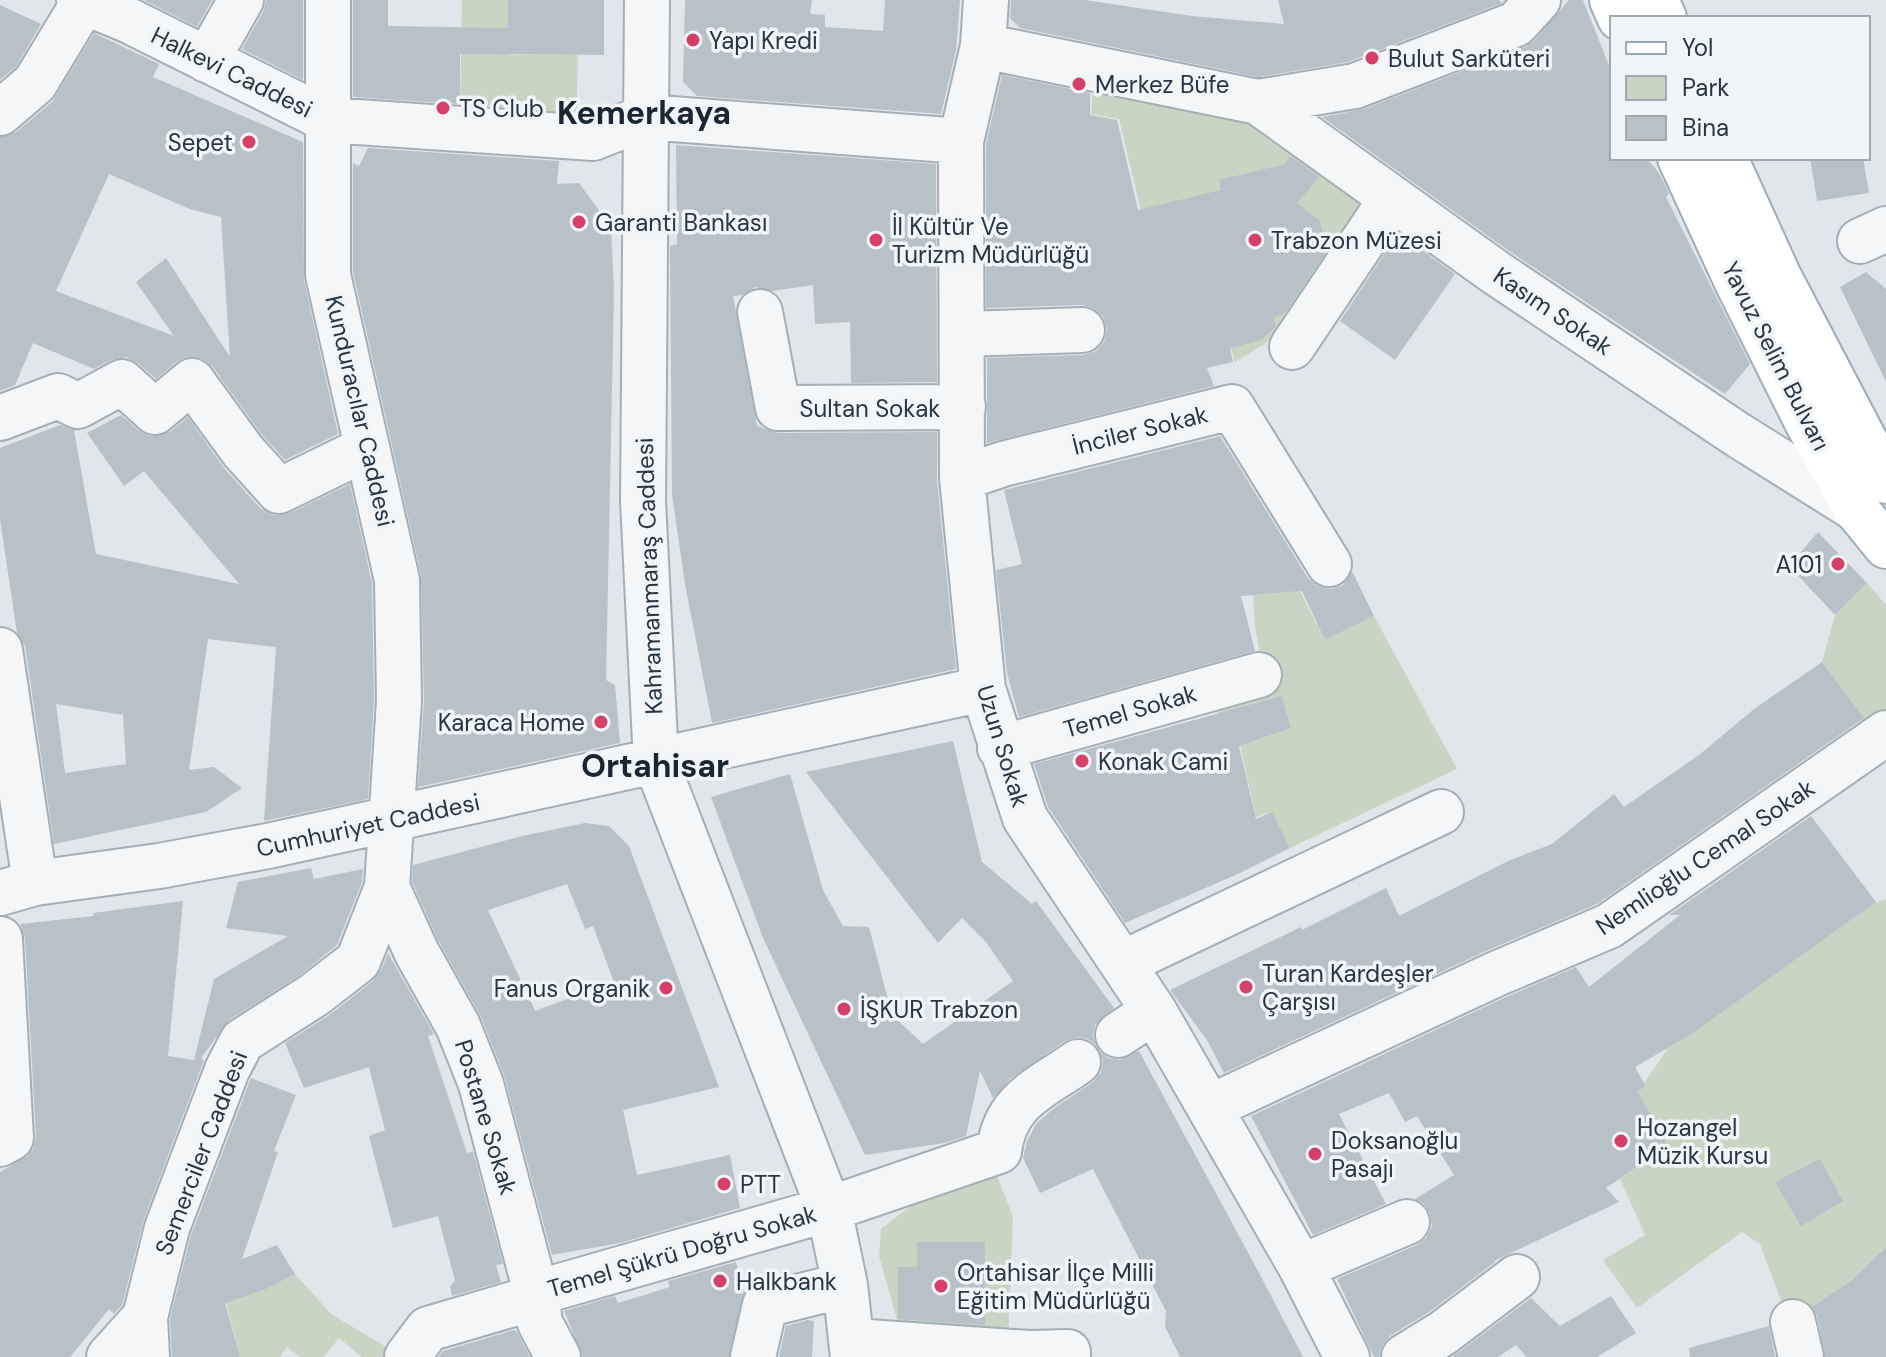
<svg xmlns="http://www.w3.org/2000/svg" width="1886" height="1357" font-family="'DM Sans',sans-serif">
	<rect width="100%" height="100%" fill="#e1e6eb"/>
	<path fill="#c9d5c2" d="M462,0H508L509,55H578L576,132L460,120Z
		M1093,89L1235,108L1379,202L1308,306L1263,345L1235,362L1230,345L1146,232L1119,119L1091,114Z
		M1867,583L1886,605V714L1870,726L1822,662L1835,615Z
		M1300,591L1325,640L1374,616L1457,769L1290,848L1272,812L1256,817L1240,745L1291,728L1282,697L1219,716L1214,703L1261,659L1255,627L1253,595Z
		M1886,899V1247L1852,1280L1799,1316L1783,1306L1760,1244L1742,1232L1637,1308L1603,1260L1645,1235L1620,1179L1668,1146L1638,1092L1668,1048L1876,902Z
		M995,1171L1013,1216L1008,1345L901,1334L879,1256L881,1229L925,1195Z
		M295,1274L331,1314L393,1351L390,1357H362L339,1338L324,1357H300L287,1347L280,1357H240L226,1302L268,1288Z"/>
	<path fill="#b8c0c8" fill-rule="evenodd" d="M144,0H212L197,27Z
		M266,0H303V80L242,49L263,12Z
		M353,0H388V26L508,28V0H604V55L460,54V104L353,97Z
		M685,0H812L810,14L825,15V27L883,31L885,0H960L956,51L941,114L697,96L683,82Z
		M1011,0H1085L1192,16L1284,24L1278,0H1499L1502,3L1348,62L1258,77L1020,28L1010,18Z
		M1569,0H1583L1612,73V158H1647L1659,173L1669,193L1666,197L1750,364L1725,394L1509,251L1322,117L1364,109L1525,47L1534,41Z
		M0,5L41,24L16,67L0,80Z
		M94,33L159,64L153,77L303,142L304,280L338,434L285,460L262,435L212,366L201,358L187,357L177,361L156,379L139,364L126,357L111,360L94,369L33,343L15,385L0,391V137L16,132L52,102ZM109,174L190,209L221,217L230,357L166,258L136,282L174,336L56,291Z
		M1002,75L1090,93V115L1117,120L1138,210L1221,190L1219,180L1285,164L1290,156L1319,177L1297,203L1320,221L1327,251L1285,313L1273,318L1276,327L1261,340L1230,348L1233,362L1207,368L1214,386L987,443V358L1084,355L1096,351L1104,342L1107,330L1103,316L1093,308L1082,305L986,308V144Z
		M676,145L936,164L937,382L851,383L850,322L815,324L813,285L772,291L756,287L742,295L733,296L757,426L778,433L937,432V480L956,669L712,723L685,584L672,494L670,246L677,244Z
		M368,148L559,161L557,184L579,183L611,227L614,293L606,680L615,685L620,743L418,787L424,701L421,575L353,272V163L359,166Z
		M1810,158H1863L1869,193L1817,201Z
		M1398,233L1455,274L1395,360L1340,321Z
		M1866,272L1886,289V382L1840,287Z
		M121,415L138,430L149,436H160L170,432L188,417L224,468L260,508L273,515L290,513L350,484L372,583L374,700L368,799L264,821L276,647L208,639L189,770L214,767L242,788L206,812L54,844L25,646L17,633L0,519V448L60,425L74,430L96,554L239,584L144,471L124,486L87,433ZM56,704L123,715L126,764L65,773Z
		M1220,436L1308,578L1318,586L1331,589L1343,585L1352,571L1374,616L1325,640L1302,591L1241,596L1255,651L1019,717L1007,673L996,570L1022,564L1004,490Z
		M1818,532L1867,583L1835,615L1789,566Z
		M1822,662L1864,718L1597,904L1486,951L1224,1073L1207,1040L1170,990L1301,927L1302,930L1386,888L1399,916L1508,861L1552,844L1614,794L1624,807L1699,755L1754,709Z
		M1282,696L1291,728L1239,746L1256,819L1272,812L1290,848L1240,873L1125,923L1048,807L1034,764Z
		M953,741L982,862L1032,904L1036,901L1114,1008L1095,1025L1093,1036L1096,1045L1088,1039L1077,1037L1065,1041L1011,1078L993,1098L980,1071L966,1136L944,1143L865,1155L763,938L711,797L790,774L823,890L843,926L869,927L892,1015L923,1044L1013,981L986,942L962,918L938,943L806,772Z
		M1811,816L1876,902L1690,1035L1635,1067L1645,1085L1638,1092L1668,1146L1606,1188L1619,1202L1494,1261L1495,1262L1429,1312L1390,1336L1382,1346L1379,1357H1374L1337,1279L1417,1245L1426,1238L1432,1226L1430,1213L1423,1203L1415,1199L1454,1175L1417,1116L1405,1122L1389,1093L1339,1114L1386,1204L1313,1235L1251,1116L1506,997L1576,967L1589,987L1680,915H1669Z
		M585,823L609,826L629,846L719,1087L623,1110L637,1175L730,1155L740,1208L620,1243L552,1255L504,1075L481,1017L439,942L412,882L413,865L522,836ZM567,884L585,929L593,926L614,982L535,1011L488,910Z
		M311,868L314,879L363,869L362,882L337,945L300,975L229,1020L201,1058L204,1060L144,1219L122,1305L114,1314L109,1309L70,1357H0V1172L28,1156L33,1149L36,1137L25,938L20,924L94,916L93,913L183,901L168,1056L194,1060L214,979L288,936L226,928L238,882Z
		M388,953L434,1034L428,1036L467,1153L473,1151L503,1264L496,1265L501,1282L452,1296L450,1286L455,1281L438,1216L393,1228L369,1136L385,1130L369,1067L304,1088L285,1043L328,1016L373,981L381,970Z
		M1139,1051L1258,1271L1303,1357H1180L1165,1327L1166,1311L1093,1169L1040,1193L1023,1158L1027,1141L1036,1124L1053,1109L1093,1082L1101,1072L1103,1061L1100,1052L1108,1058L1119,1060Z
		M251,1078L296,1095L274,1151L278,1152L242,1259L277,1245L295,1274L266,1289L225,1303L240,1357H172L170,1319L191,1235Z
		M1820,1159L1843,1201L1801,1226L1775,1182Z
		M917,1242H985V1325L898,1319V1267H917Z
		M1886,1247V1357H1825L1817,1316L1812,1307L1852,1280Z
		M736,1262L744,1292L729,1357H583L564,1311L615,1296L618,1303L670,1287L668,1281Z
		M1611,1296L1636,1333L1597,1357H1527L1516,1345L1498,1357H1452L1531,1298L1560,1326Z
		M808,1320L814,1321L812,1357H779L786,1326Z
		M1769,1326L1775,1357H1690L1689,1348Z
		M514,1330H516L530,1357H438L443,1351Z"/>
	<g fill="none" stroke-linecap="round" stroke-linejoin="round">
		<defs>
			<path id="minor" d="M79,0L130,21L328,120L593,138L646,117L961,141
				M647,0L643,501L656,762L829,1209L845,1285L853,1357
				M986,0L983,46L961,141L962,478L983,689L1025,818L1154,1011L1301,1267L1347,1357
				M983,46L1258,102L1355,86L1516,24L1538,0
				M207,60L241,0
				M1258,102L1495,272L1738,435L1856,509
				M0,113L35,83L84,2
				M1860,241L1886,229
				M760,312L778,408L963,407
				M963,334L1082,330
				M1292,347L1392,198
				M0,418L58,396L78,406L122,382L155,412L192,381L243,451L279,491L367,448
				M962,478L1003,464L1232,407L1329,564
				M0,650L35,883
				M1000,748L1259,675
				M387,887L417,953L458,1026L481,1084L536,1293L540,1323L558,1357
				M0,893L35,883L159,866L268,846L983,689
				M0,939L11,1138L0,1144
				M1123,963L1441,812
				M1118,1035L1154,1011
				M1210,1107L1496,974L1609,926L1886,733
				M1301,1267L1407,1222
				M1793,1322L1801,1357
				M853,1341L1030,1353L1068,1352V1357
				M109,1357L145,1317
				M147,1357L145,1317L167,1228L227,1070L242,1041L314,995L358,961L387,887L399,701L397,580L328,275V0
				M407,1357L428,1329L520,1302L536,1293L829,1209L999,1151C1005,1100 1040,1089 1078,1062
				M753,1357L765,1305L845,1285
				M1404,1357L1443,1333L1517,1277"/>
			<path id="major" d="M1612,0L1620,18
				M1656,0L1664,18
				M1680,158L1737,282L1808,424L1856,509L1886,546
				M1725,158L1779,277L1886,481"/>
		</defs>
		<use href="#minor" stroke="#a6aeb5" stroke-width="48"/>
		<use href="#major" stroke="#9facb7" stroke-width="48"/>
		<use href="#minor" stroke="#f4f6f8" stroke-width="44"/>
		<use href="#major" stroke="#fff" stroke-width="44"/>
	</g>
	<g fill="#d73f69" stroke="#f1f5f8" stroke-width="3">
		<circle cx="693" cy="40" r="8"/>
		<circle cx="1372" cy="58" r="8"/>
		<circle cx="1079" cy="84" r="8"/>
		<circle cx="443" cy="108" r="8"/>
		<circle cx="249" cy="142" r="8"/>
		<circle cx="579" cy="222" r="8"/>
		<circle cx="876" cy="240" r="8"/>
		<circle cx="1255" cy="240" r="8"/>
		<circle cx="1838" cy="564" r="8"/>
		<circle cx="601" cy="722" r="8"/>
		<circle cx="1082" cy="761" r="8"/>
		<circle cx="1246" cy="987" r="8"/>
		<circle cx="666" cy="988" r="8"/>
		<circle cx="844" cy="1009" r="8"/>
		<circle cx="1621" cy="1141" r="8"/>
		<circle cx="1315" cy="1154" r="8"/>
		<circle cx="724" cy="1184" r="8"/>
		<circle cx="720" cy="1281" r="8"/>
		<circle cx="941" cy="1286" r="8"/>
	</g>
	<g text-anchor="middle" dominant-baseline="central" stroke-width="7" stroke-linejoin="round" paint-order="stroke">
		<g font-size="24" fill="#283643" stroke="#f1f5f8" text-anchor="start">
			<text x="709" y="40">Yapı Kredi</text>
			<text x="1388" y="58">Bulut Sarküteri</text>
			<text x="1095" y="84">Merkez Büfe</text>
			<text x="459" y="108">TS Club</text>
			<text x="233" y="142" text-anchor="end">Sepet</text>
			<text x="595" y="222">Garanti Bankası</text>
			<text x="892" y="226">İl Kültür Ve<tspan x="892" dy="28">Turizm Müdürlüğü</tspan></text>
			<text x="1271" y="240">Trabzon Müzesi</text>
			<text x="1822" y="564" text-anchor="end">A101</text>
			<text x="585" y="722" text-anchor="end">Karaca Home</text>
			<text x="1098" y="761">Konak Cami</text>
			<text x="1262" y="973">Turan Kardeşler<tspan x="1262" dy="28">Çarşısı</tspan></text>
			<text x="650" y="988" text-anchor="end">Fanus Organik</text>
			<text x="860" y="1009">İŞKUR Trabzon</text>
			<text x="1637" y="1127">Hozangel<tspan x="1637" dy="28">Müzik Kursu</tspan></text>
			<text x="1331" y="1140">Doksanoğlu<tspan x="1331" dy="28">Pasajı</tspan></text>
			<text x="740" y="1184">PTT</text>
			<text x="957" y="1272">Ortahisar İlçe Milli<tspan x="957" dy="28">Eğitim Müdürlüğü</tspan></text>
			<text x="736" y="1281">Halkbank</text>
		</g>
		<g font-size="24" fill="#283643" stroke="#f1f5f8">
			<text transform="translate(232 72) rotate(26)">Halkevi Caddesi</text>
			<text transform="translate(1553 311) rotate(34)">Kasım Sokak</text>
			<text transform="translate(1776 356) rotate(63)">Yavuz Selim Bulvarı</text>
			<text x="870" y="408">Sultan Sokak</text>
			<text transform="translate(360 411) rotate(77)">Kunduracılar Caddesi</text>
			<text transform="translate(1140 430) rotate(-14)">İnciler Sokak</text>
			<text transform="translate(649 576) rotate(-92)">Kahramanmaraş Caddesi</text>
			<text transform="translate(1130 711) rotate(-16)">Temel Sokak</text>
			<text transform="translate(1003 746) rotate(73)">Uzun Sokak</text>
			<text transform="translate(368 825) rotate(-12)">Cumhuriyet Caddesi</text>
			<text transform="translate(1705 857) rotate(-34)">Nemlioğlu Cemal Sokak</text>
			<text transform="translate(486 1117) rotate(73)">Postane Sokak</text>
			<text transform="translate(201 1153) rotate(-69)">Semerciler Caddesi</text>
			<text transform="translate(682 1251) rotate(-16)">Temel Şükrü Doğru Sokak</text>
		</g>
		<g font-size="32" font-weight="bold" fill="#1a2634" stroke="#f1f5f8">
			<text x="644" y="113">Kemerkaya</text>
			<text x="655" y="766">Ortahisar</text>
		</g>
	</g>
	<rect x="1610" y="16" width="260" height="144" fill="#f1f5f8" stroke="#a1a9b0" stroke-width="2"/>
	<rect x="1626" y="42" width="40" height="12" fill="#ffffff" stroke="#a1a9b0" stroke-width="2"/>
	<text x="1682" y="56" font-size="24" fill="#283643">Yol</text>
	<rect x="1626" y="76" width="40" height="24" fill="#c9d5c2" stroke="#a1a9b0" stroke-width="2"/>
	<text x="1682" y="96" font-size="24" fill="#283643">Park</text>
	<rect x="1626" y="116" width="40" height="24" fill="#b8c0c8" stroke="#a1a9b0" stroke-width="2"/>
	<text x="1682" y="136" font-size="24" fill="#283643">Bina</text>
</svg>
